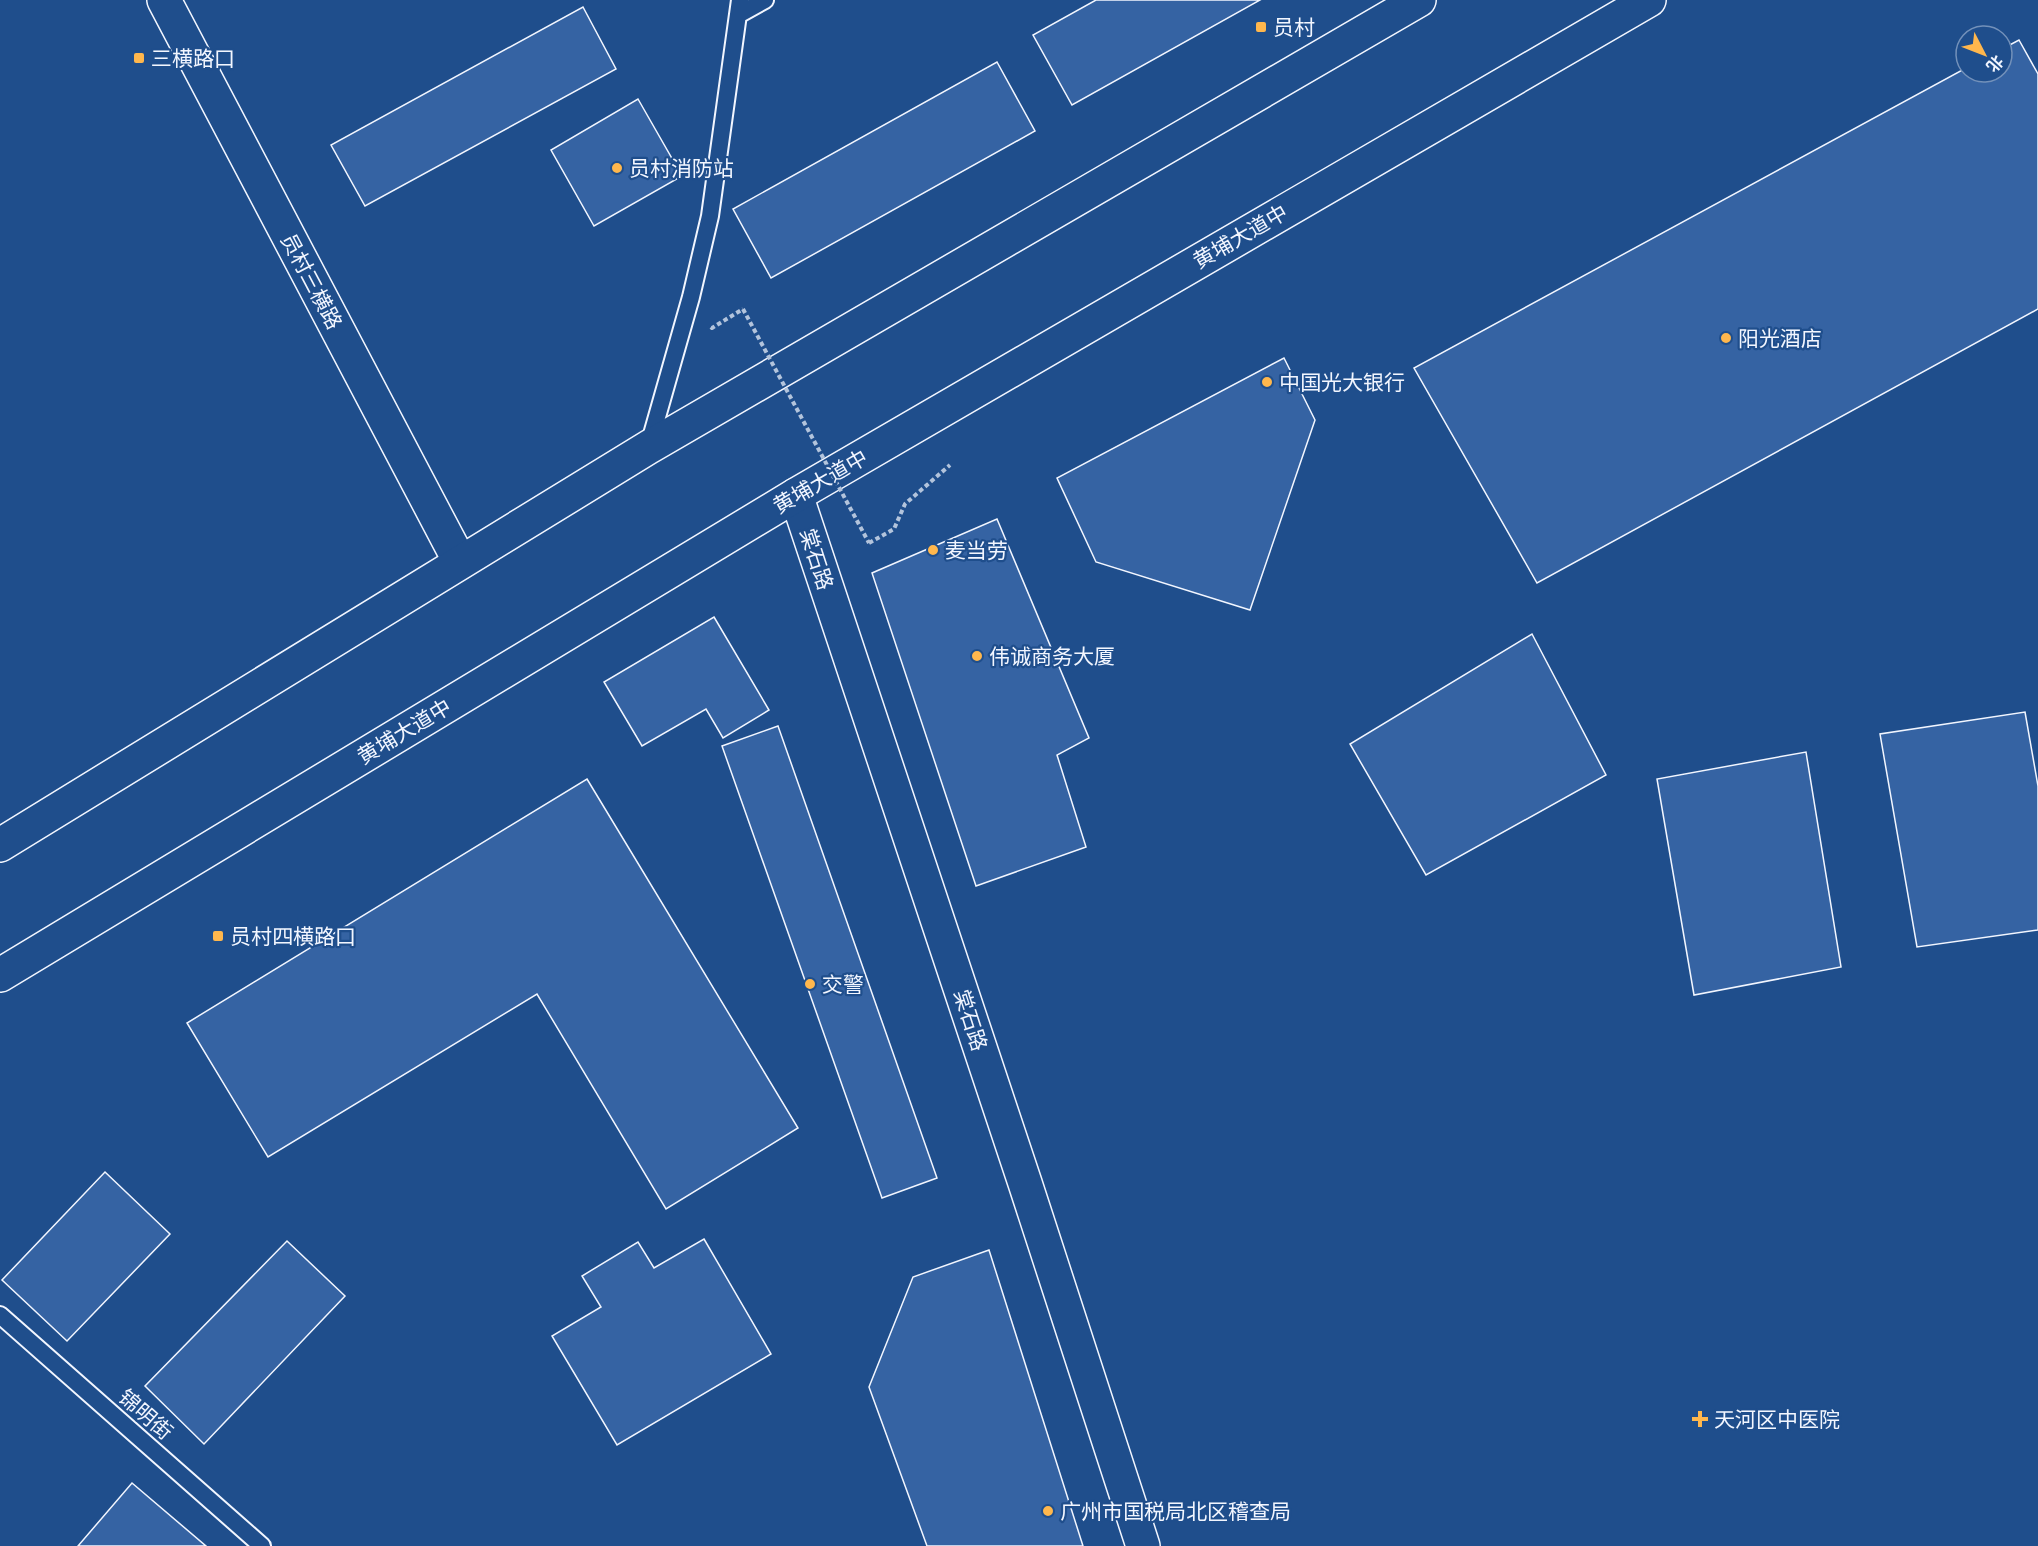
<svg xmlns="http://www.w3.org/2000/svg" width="2038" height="1546" font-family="'Noto Sans','Noto Sans SC',sans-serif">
	<rect width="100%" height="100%" fill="#1f4e8c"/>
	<path fill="#3563a3" stroke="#f2f6ff" stroke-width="1.5" d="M1096,0H1260L1072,105L1033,35Z
		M583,7L616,69L365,206L331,145Z
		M2019,40L2038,74V309L1537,583L1414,368L1966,68V72H2002V49Z
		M997,62L1035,131L771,278L733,209Z
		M638,99L682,176L594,226L551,150Z
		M1284,358L1315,420L1250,610L1096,562L1057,478Z
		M997,519L1089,738L1057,755L1086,847L976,886L872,573Z
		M714,617L769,710L723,738L706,709L642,746L604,682Z
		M1532,634L1606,775L1426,875L1350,744Z
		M2025,712L2038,786V930L1917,947L1880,734Z
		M778,726L937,1178L882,1198L722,746Z
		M1806,752L1841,967L1694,995L1657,779Z
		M587,779L798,1128L666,1209L537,994L268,1157L187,1023Z
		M105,1172L170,1234L67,1341L2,1280Z
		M704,1239L771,1354L617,1445L552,1336L601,1307L582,1276L638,1242L654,1268Z
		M287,1241L345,1296L204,1444L145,1386Z
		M989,1250L1083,1546H927L869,1387L913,1277Z
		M132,1483L206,1546H78Z"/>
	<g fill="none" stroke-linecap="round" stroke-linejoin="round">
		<defs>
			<path id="lane" d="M738,15L765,0
				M649,445L691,297L710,216L740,0
				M0,1315L262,1546"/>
			<path id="street" d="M796,495L1025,1183L1143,1546"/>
			<path id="secondary" d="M164,0L460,562"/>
			<path id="primary" d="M0,845L649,447L1419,0
				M0,975L796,495L1649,0"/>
		</defs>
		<use href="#lane" stroke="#f2f6ff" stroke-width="20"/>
		<use href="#street" stroke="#f2f6ff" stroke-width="36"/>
		<use href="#secondary" stroke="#f2f6ff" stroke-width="36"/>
		<use href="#primary" stroke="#f2f6ff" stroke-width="36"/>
		<path stroke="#b3c4dc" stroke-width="4" stroke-dasharray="4.5 3" stroke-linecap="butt" d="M711,327L712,328L743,309
			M869,543L894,529L905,504L950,465"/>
		<use href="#lane" stroke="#1f4e8c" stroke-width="16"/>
		<use href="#street" stroke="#1f4e8c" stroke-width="33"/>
		<use href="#secondary" stroke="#1f4e8c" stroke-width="33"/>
		<use href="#primary" stroke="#1f4e8c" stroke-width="33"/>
		<path stroke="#b3c4dc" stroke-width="4" stroke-dasharray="4.5 3" stroke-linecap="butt" d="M743,309L869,543"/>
	</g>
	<g fill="#ffb74d" stroke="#1f4e8c" stroke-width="2">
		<rect x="1255" y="21" width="12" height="12" rx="3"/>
		<rect x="133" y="52" width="12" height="12" rx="3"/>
		<circle cx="617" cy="168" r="6"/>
		<circle cx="1726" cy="338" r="6"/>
		<circle cx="1267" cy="382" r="6"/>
		<circle cx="933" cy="550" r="6"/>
		<circle cx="977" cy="656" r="6"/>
		<rect x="212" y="930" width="12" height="12" rx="3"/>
		<circle cx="810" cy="984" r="6"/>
		<path d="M1697 1410h6v6h6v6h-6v6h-6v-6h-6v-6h6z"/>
		<circle cx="1048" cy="1511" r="6"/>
	</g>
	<g text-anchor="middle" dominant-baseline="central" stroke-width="4.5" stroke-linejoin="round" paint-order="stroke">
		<g font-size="21" fill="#f2f6ff" stroke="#1f4e8c" text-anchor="start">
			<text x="1273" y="27">员村</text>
			<text x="151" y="58">三横路口</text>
			<text x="629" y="168">员村消防站</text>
			<text x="1738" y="338">阳光酒店</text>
			<text x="1279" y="382">中国光大银行</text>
			<text x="945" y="550">麦当劳</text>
			<text x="989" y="656">伟诚商务大厦</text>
			<text x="230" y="936">员村四横路口</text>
			<text x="822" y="984">交警</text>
			<text x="1714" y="1419">天河区中医院</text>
			<text x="1060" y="1511">广州市国税局北区稽查局</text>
		</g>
		<g font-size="21" fill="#f2f6ff" stroke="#1f4e8c">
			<text transform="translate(1240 236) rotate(-30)">黄埔大道中</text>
			<text transform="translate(312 281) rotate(62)">员村三横路</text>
			<text transform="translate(820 481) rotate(-30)">黄埔大道中</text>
			<text transform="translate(817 559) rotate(72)">棠石路</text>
			<text transform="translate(404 731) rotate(-31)">黄埔大道中</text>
			<text transform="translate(971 1020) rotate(72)">棠石路</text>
			<text transform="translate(146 1414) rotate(41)">锦明街</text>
		</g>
	</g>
	<g transform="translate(1984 54) rotate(132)"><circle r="28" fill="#1f4e8c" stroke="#7391ba" stroke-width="1.5"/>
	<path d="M0-4.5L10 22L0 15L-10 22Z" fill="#ffb74d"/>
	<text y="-9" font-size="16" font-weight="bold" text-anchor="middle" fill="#f2f6ff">北</text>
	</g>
</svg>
